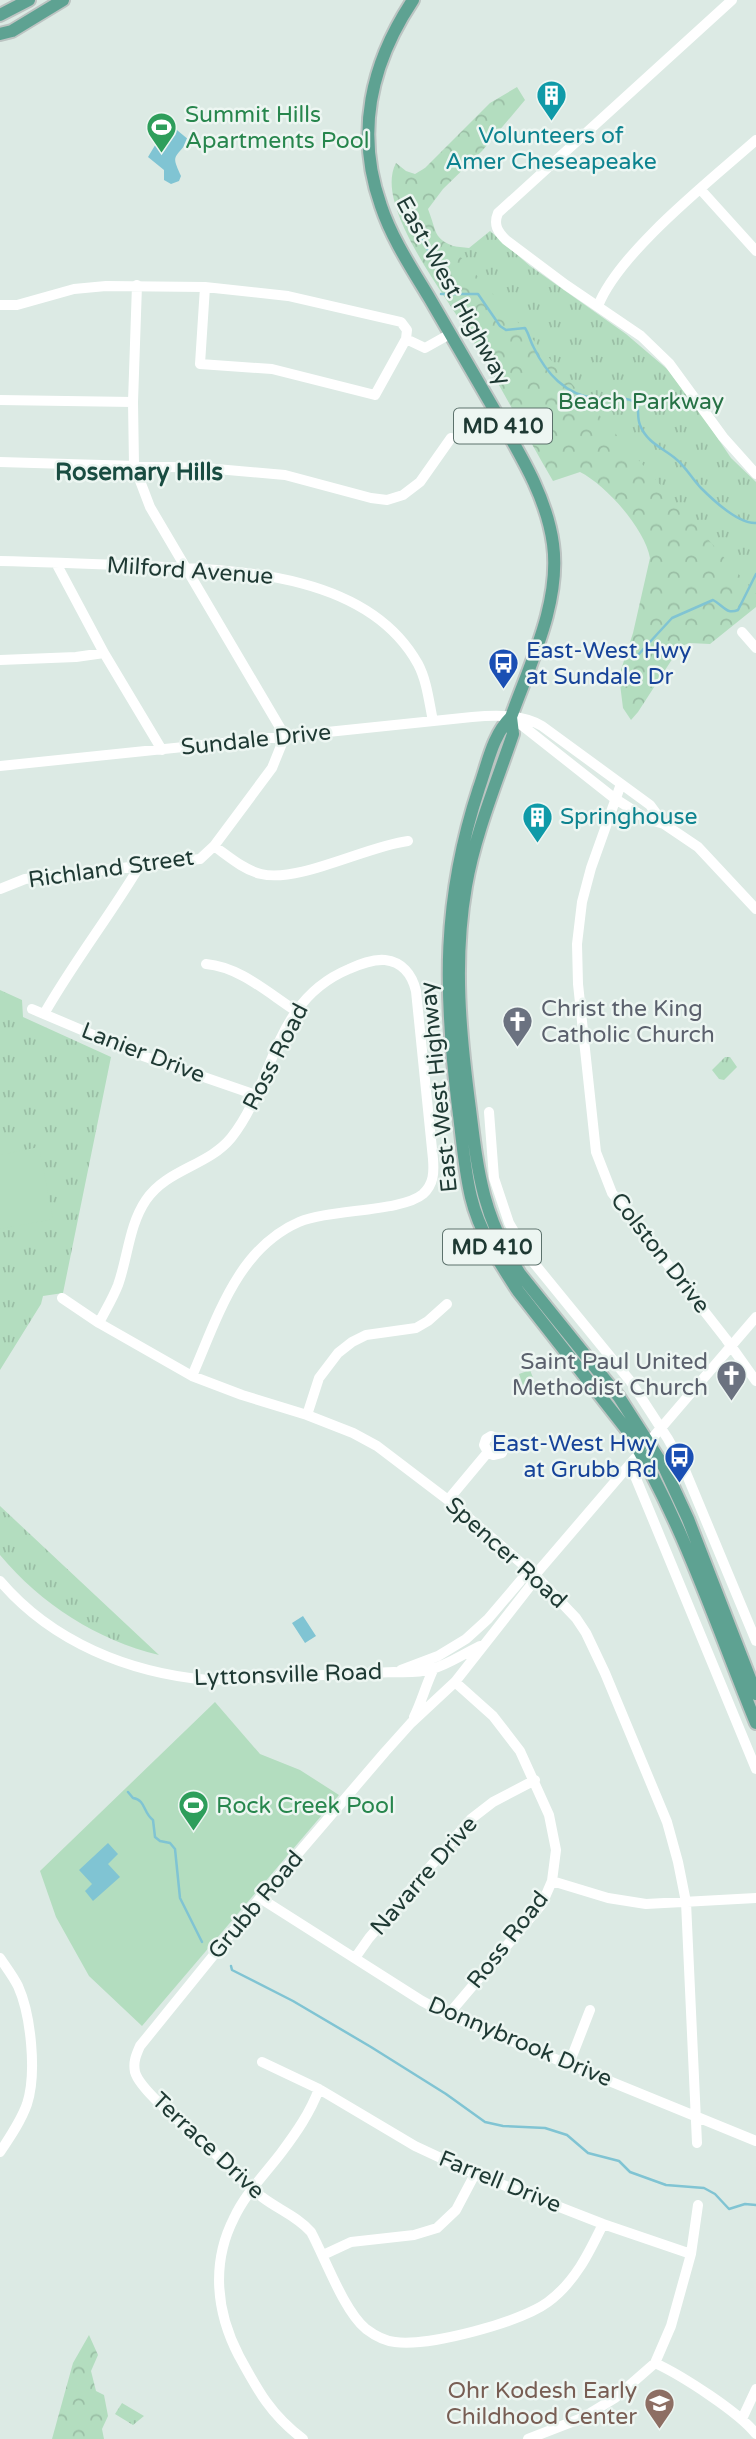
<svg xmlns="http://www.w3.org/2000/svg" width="756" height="2439" font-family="'Varela Round',sans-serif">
	<defs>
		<pattern id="forest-crowns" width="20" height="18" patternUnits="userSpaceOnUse" patternTransform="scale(1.75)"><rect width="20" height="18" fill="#b3ddbf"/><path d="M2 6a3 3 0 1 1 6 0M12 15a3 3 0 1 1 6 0" fill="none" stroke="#9abea5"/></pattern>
		<pattern id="park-tufts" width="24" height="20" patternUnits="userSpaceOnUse" patternTransform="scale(1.75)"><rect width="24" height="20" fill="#b3ddbf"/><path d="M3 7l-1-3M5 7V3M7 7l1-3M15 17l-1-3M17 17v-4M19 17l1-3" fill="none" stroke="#9abea5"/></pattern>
	</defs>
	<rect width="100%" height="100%" fill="#dceae4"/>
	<path fill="url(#forest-crowns)" d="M517,87L525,100L482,151L443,189L428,209C437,232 433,239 456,247L756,577V607L710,644L689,643L680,647L638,712L631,720L623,708L619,676L633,633L650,558C645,529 606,485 580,472L553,481C525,433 499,383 470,336C446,297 405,244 394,200C391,188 390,174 396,163L406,171L415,174L425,168L490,103Z
		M89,2335L98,2355L91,2371L96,2391L104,2395L108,2416L102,2429L104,2439H52L73,2363Z"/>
	<path fill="url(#park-tufts)" d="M490,231L530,266L626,334L667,369L698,409L731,458L756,482V594L451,246L469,248Z
		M0,990L22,1000L23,1017L111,1057L63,1293L43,1296L41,1304L0,1370Z
		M725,1057H730L737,1067L724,1080L719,1079L712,1070Z
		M530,1370L537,1388L526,1394L519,1374Z
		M0,1506L159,1655C97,1640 41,1604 0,1555Z
		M122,2403L144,2416L133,2425L115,2414Z"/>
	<path fill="#b3ddbf" d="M39,1147L53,1219L0,1229V1155Z
		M215,1702L260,1754L300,1770L339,1795L142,2026L89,1976L56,1917L40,1871Z"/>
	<path fill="#80c4d3" d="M172,126L189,140C174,160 171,154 181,176L179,181L171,184L164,180V170L148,157L157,142Z
		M303,1616L316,1636L305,1643L292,1623Z
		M108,1843L118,1854L108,1864L120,1877L93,1901L85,1891L92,1884L79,1870Z"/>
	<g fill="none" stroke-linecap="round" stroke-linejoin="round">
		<path stroke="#80c4d3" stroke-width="2.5" d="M405,212L454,293
			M441,294H478L500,326L506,330L525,328C529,334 530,341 534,348C546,373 566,395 594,398C609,399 623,395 637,403C639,410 637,418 640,425C647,443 663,448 676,459C686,467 692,479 701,488C714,501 738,524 756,523
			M638,655L672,618L713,600C723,605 726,615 738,610L756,574
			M128,1792L133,1798C146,1800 143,1813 153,1820L155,1837L160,1841L170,1843L175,1849L180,1898L202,1942
			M231,1966L232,1970L293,2001L371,2047L446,2094L485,2122L503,2126L545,2128L567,2135L588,2153L619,2161L630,2172L666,2185L704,2188L715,2194L729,2209L745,2204L756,2205"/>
		<defs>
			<path id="major" d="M413,0C371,63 355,133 381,206C392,239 412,269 430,299C454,340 478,382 502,423C524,461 547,500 553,544C561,602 530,664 511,717L513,734C496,784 475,834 466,886C453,961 460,1034 470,1109C478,1174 483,1218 520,1274L619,1397L664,1467L688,1519L756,1694
				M0,15L29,0
				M0,34L12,31L63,0
				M511,717C492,736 488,763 479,788C442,900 444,992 458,1107C462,1137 464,1168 471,1197C479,1231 499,1262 518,1291L627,1430C682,1520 716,1625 756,1723"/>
		</defs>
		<use href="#major" stroke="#bcc4c2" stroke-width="16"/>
		<path stroke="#fff" stroke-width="10" d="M732,0L498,213C493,225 498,232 506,240L566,285L641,336L669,363L723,437L756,474
			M701,190L756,251
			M0,305H17L74,289L106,286L205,287L288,296L401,322L407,330L406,339L375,395L272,369L200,364L205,287
			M598,306C619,252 711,180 756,140
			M406,339L425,348L450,334
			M0,400L133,402
			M0,462L205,468L285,475L371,498L387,500L403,495L420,482L451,438
			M0,561C48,562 96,564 144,566C235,570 367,572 418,664C427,681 429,702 433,721
			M56,563L104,653L162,750
			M742,632L756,648
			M0,660L76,657L104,653
			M514,719L614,798L647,819L664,824L698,847L756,909
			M0,766L472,717C495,715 522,714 542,726L650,805L664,824
			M621,784L591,868L582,902L577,944L578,984L596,1152L612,1193L726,1339L756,1381
			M214,846C228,856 244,870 261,874C299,883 367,846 408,841
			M0,889L25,879L200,859L214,846L272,768L285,736L150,507L134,465L133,402L137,285
			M206,964C240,967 268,993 296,1011
			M32,1009L143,1056L256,1095
			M44,1014C73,963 109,917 139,867
			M489,1112L494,1178L509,1223L529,1257L631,1382L668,1439L684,1468L756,1641
			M62,1298L99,1323L192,1376L242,1395L307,1415L353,1433L377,1446L448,1500L535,1575L576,1618L586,1633L605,1673L667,1822L678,1862L686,1902L697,2143
			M99,1323C105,1311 113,1298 118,1285C128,1257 129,1225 146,1200C167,1169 208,1166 231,1138C276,1081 272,1001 349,969C360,964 372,959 385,960C402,962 412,974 416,991L433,1159C434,1172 434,1184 423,1194C402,1212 329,1209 299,1222C237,1249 217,1319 192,1376
			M307,1415L319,1378L338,1353L352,1342L366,1335L416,1328L428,1321L447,1304
			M630,1464L756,1769
			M448,1500L488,1452L493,1455L502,1453L504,1448L501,1440L491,1436L486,1439L484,1445L488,1452
			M0,1581C52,1642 129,1673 208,1680L394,1672C437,1674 444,1664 480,1646
			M401,1670L438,1656L466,1639L488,1619L522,1579L535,1575
			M414,1717C422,1701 426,1684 434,1668
			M552,1881L608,1898L646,1904L756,1898
			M260,1898L422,2001L448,2015L756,2141
			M0,1958C6,1967 13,1976 18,1986C31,2015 37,2073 27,2104C21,2121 10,2137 0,2152
			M355,1958L369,1938L471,1819L493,1802L535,1780
			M448,2015L542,1904L552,1881L556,1850L549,1815L520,1751L493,1716L455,1682
			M262,2062L319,2089L415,2146L475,2174L603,2224L691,2254
			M569,2064L590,2010
			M603,2224C589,2253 575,2282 548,2302C521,2322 429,2347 395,2342C385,2341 374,2335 366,2329C344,2311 325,2258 311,2232C297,2216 279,2210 262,2197C241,2182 225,2163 207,2145C190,2130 140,2091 135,2072C133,2062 136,2055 140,2046L260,1898L385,1752L411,1723L455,1682L531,1585L535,1575L756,1317
			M323,2255L351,2242L414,2235L437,2228L456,2210L475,2174
			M655,2363C681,2375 739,2412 756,2434
			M742,2419L756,2389
			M303,2439C271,2415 258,2391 239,2356C216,2312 211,2263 234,2218C245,2194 265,2174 281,2153C296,2133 310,2113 319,2089
			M528,2439L582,2418L615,2398L655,2363L671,2326L691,2254L698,2205"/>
		<use href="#major" stroke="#5ea292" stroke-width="12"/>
	</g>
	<defs>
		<symbol id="building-pin" viewBox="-11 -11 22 30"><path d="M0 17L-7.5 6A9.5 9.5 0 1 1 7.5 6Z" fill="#0f9aa8" stroke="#edf6f2"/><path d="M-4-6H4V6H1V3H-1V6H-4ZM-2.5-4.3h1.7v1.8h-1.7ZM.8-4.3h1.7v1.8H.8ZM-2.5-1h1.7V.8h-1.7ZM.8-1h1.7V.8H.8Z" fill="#fff"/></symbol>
		<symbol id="stadium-pin" viewBox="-11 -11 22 30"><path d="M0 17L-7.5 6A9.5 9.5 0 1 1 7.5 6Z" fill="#2e9e5b" stroke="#edf6f2"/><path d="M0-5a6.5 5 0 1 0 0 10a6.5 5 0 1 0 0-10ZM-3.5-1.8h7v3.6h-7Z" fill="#fff"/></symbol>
		<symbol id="bus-pin" viewBox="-11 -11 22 30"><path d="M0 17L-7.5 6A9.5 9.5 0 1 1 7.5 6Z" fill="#1a4fb4" stroke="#edf6f2"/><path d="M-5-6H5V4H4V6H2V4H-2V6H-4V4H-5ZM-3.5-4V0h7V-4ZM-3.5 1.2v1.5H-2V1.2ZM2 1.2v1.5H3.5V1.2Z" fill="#fff"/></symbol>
		<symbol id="church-pin" viewBox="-11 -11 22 30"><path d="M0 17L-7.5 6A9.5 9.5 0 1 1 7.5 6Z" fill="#6b7280" stroke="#edf6f2"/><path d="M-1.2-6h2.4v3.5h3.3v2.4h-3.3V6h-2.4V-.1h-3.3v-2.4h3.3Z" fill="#fff"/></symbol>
		<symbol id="school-pin" viewBox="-11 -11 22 30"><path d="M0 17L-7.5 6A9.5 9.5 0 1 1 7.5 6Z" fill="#8d6e63" stroke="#edf6f2"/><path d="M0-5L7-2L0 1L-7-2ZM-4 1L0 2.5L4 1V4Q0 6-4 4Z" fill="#fff"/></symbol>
	</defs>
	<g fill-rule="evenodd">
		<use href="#building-pin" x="534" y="78" width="35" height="47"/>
		<use href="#stadium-pin" x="144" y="110" width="35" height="47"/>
		<use href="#bus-pin" x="486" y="646" width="35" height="47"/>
		<use href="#building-pin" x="520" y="800" width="35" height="47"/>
		<use href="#church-pin" x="500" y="1004" width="35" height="47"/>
		<use href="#church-pin" x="714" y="1358" width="35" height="47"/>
		<use href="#bus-pin" x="662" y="1440" width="35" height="47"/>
		<use href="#stadium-pin" x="176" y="1788" width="35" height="47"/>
		<use href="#school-pin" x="642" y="2386" width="35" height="47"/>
	</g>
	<g text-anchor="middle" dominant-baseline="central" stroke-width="5" stroke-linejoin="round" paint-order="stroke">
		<g fill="#edf6f2" stroke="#5c726c" stroke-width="2">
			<rect x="454" y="408.5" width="98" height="35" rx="5"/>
			<rect x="443" y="1229.5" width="98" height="35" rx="5"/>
		</g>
		<g font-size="21" font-weight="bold" fill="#1e3933">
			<text x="503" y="426">MD 410</text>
			<text x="492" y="1247">MD 410</text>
		</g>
		<g font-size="23" fill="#27864d" stroke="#edf6f2" text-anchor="start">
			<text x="185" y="115">Summit Hills<tspan x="185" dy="26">Apartments Pool</tspan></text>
			<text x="216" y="1806">Rock Creek Pool</text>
		</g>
		<g font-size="23" fill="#0d838f" stroke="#edf6f2">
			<text x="551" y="136">Volunteers of<tspan x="551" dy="26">Amer Cheseapeake</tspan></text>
			<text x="560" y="817" text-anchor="start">Springhouse</text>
		</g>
		<g font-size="23" fill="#1e3933" stroke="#edf6f2">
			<text transform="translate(453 291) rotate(61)">East-West Highway</text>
			<text transform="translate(190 571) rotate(4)">Milford Avenue</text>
			<text transform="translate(256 740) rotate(-6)">Sundale Drive</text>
			<text transform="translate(111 869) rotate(-8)">Richland Street</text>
			<text transform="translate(143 1053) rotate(21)">Lanier Drive</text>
			<text transform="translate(276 1057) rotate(-63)">Ross Road</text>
			<text transform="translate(439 1087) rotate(-96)">East-West Highway</text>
			<text transform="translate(660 1253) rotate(52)">Colston Drive</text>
			<text transform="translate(506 1553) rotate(42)">Spencer Road</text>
			<text transform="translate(288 1675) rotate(-2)">Lyttonsville Road</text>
			<text transform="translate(424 1876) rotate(-49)">Navarre Drive</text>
			<text transform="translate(256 1905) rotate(-50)">Grubb Road</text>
			<text transform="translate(508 1940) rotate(-52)">Ross Road</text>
			<text transform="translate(520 2042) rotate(23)">Donnybrook Drive</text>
			<text transform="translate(208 2146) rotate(43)">Terrace Drive</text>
			<text transform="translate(500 2182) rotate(22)">Farrell Drive</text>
		</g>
		<g font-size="23" fill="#267245" stroke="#edf6f2">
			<text x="641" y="402">Beach Parkway</text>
		</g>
		<g font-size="23" fill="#164399" stroke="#edf6f2" text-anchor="start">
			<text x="526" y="651">East-West Hwy<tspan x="526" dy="26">at Sundale Dr</tspan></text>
			<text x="657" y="1444" text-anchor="end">East-West Hwy<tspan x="657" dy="26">at Grubb Rd</tspan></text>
		</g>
		<g font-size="23" fill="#5b616d" stroke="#edf6f2" text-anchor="start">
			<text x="541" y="1009">Christ the King<tspan x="541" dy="26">Catholic Church</tspan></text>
			<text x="708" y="1362" text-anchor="end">Saint Paul United<tspan x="708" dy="26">Methodist Church</tspan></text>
		</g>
		<g font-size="23" fill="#785e54" stroke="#edf6f2" text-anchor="end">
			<text x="637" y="2391">Ohr Kodesh Early<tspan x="637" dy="26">Childhood Center</tspan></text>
		</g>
		<g font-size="24" font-weight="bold" fill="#194c41" stroke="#edf6f2">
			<text x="139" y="472">Rosemary Hills</text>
		</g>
	</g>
</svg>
